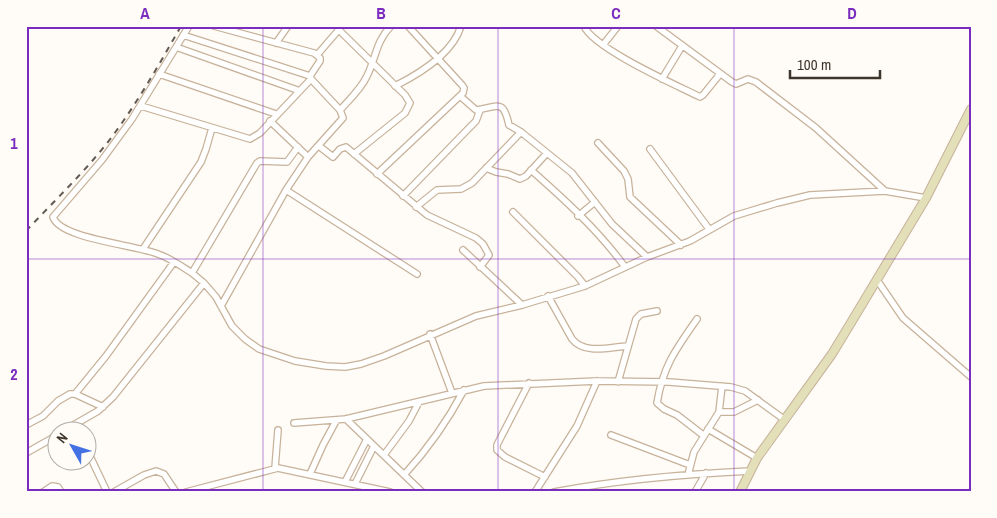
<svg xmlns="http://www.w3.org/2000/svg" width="997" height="518" font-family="'Archivo Narrow',sans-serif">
	<rect width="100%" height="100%" fill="#fffbf6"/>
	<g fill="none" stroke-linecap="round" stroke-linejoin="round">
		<defs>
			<path id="street" d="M189,26L132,119L102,160L53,217C60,239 137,245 158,254C170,258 181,266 192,273
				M214,26L314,53L320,58V61L310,76L311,79L340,110L343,118L308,157
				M584,26C593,48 676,85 700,97L703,95L720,74
				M656,26L732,82L736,84L748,79L756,82L816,128L885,191
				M339,30L405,95L410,103L405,113L354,154
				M183,35L310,76
				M276,43L288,26
				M603,45L618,26
				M176,47L300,91
				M317,55L342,26
				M159,74L276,114
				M662,79L682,46
				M395,86C419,74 453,53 461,26
				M460,96L476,110C498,107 503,98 509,125L521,132L572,173L612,224L647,257
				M141,106L250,139L260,133L311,79
				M340,110C350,99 361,89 367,76C376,58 376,41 391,26
				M598,143L624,171L628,179L630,197L681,245
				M319,146L333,157L340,149L346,147L427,215L476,238L483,244L489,255L480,267
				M650,149L709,229
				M486,168L496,172L508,174L520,179L526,176L547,153
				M531,170C564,199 599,231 625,267
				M377,174L463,93L464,88L462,85L408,26
				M286,190L417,274
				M403,196L472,125L476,121L480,110
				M416,207L437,190L461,189L472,183L521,132
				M513,212L578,277L585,286
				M578,216L595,202
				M143,249L201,162L206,149L212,128
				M463,250L522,305
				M877,280L903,318L971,377
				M204,283L216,297L232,326L245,339L259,349L295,361L326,366L345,367L361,364L384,356L476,316L522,305L585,286L647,257L690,241L734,216L777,203L810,195L885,191L926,198
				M548,296L572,339C585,355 610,347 628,346
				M221,306L286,190L308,157L270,121
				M697,319C676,349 663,366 657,403L664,409L677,415L703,435
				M430,334L452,393
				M618,382L636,319L641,314L657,311
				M529,383L500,439L497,445V450L505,457L545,477
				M75,394L106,356L174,262
				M719,412H734L758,400
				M346,419L422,492
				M294,423L346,419L484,386L597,381L669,382L731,387L745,391L785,420
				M26,425L43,416L58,401L70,394H75L103,407
				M708,429L757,458
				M65,430L98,411L113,397L204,283L192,273L257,163L260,161L287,162L298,147
				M611,435L690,465
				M88,452L107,492
				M26,453L58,435
				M384,455L409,421L419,402
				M275,468L278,430
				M310,474L323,445L336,421
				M404,475C427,450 448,420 464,390
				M688,475L694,452L719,412L722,386
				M345,482L367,439
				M355,484L374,446
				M43,492L52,486L58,487L61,492
				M114,492L144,475L156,471L164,474L176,492
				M186,492L278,468L390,492
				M535,492L577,426L597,381
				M554,492C618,480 684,474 750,471
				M695,492L706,473"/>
			<path id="secondary" d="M740,492L757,458L832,354L852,321L926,198L971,109"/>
		</defs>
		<use href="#street" stroke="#c7b29a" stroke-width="8"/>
		<use href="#secondary" stroke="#c7b29a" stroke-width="10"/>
		<use href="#street" stroke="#fff" stroke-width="5.5"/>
		<use href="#secondary" stroke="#e2dfb9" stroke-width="8"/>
		<path stroke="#635b53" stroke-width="2" stroke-dasharray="6 6" stroke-linecap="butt" d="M26,231C56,199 88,169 114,134C139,100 160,63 181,26"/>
	</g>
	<path fill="none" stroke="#7b2cbf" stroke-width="1" stroke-opacity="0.55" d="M263,26V492M498,26V492M734,26V492M26,259H971"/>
	<rect width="997" height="518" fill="none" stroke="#fffbf6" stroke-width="55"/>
	<g transform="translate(72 446) rotate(309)"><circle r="24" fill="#fffbf6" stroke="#b1aba5"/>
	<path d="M0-4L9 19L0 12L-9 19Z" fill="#4471e3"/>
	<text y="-8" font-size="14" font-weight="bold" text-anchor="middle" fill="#3d342b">N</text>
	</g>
	<path d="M790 70v8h90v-8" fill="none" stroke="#3d342b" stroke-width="2.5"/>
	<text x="797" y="70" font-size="15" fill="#3d342b" stroke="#fffbf6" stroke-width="4" paint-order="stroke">100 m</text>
	<rect x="28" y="28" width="942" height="462" fill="none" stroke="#7b2cbf" stroke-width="2"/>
	<g font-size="16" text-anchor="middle" font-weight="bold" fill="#7b2cbf">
		<text x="145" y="19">A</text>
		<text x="381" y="19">B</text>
		<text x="616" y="19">C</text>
		<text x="852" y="19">D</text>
		<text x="14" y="149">1</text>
		<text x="14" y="380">2</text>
	</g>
</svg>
